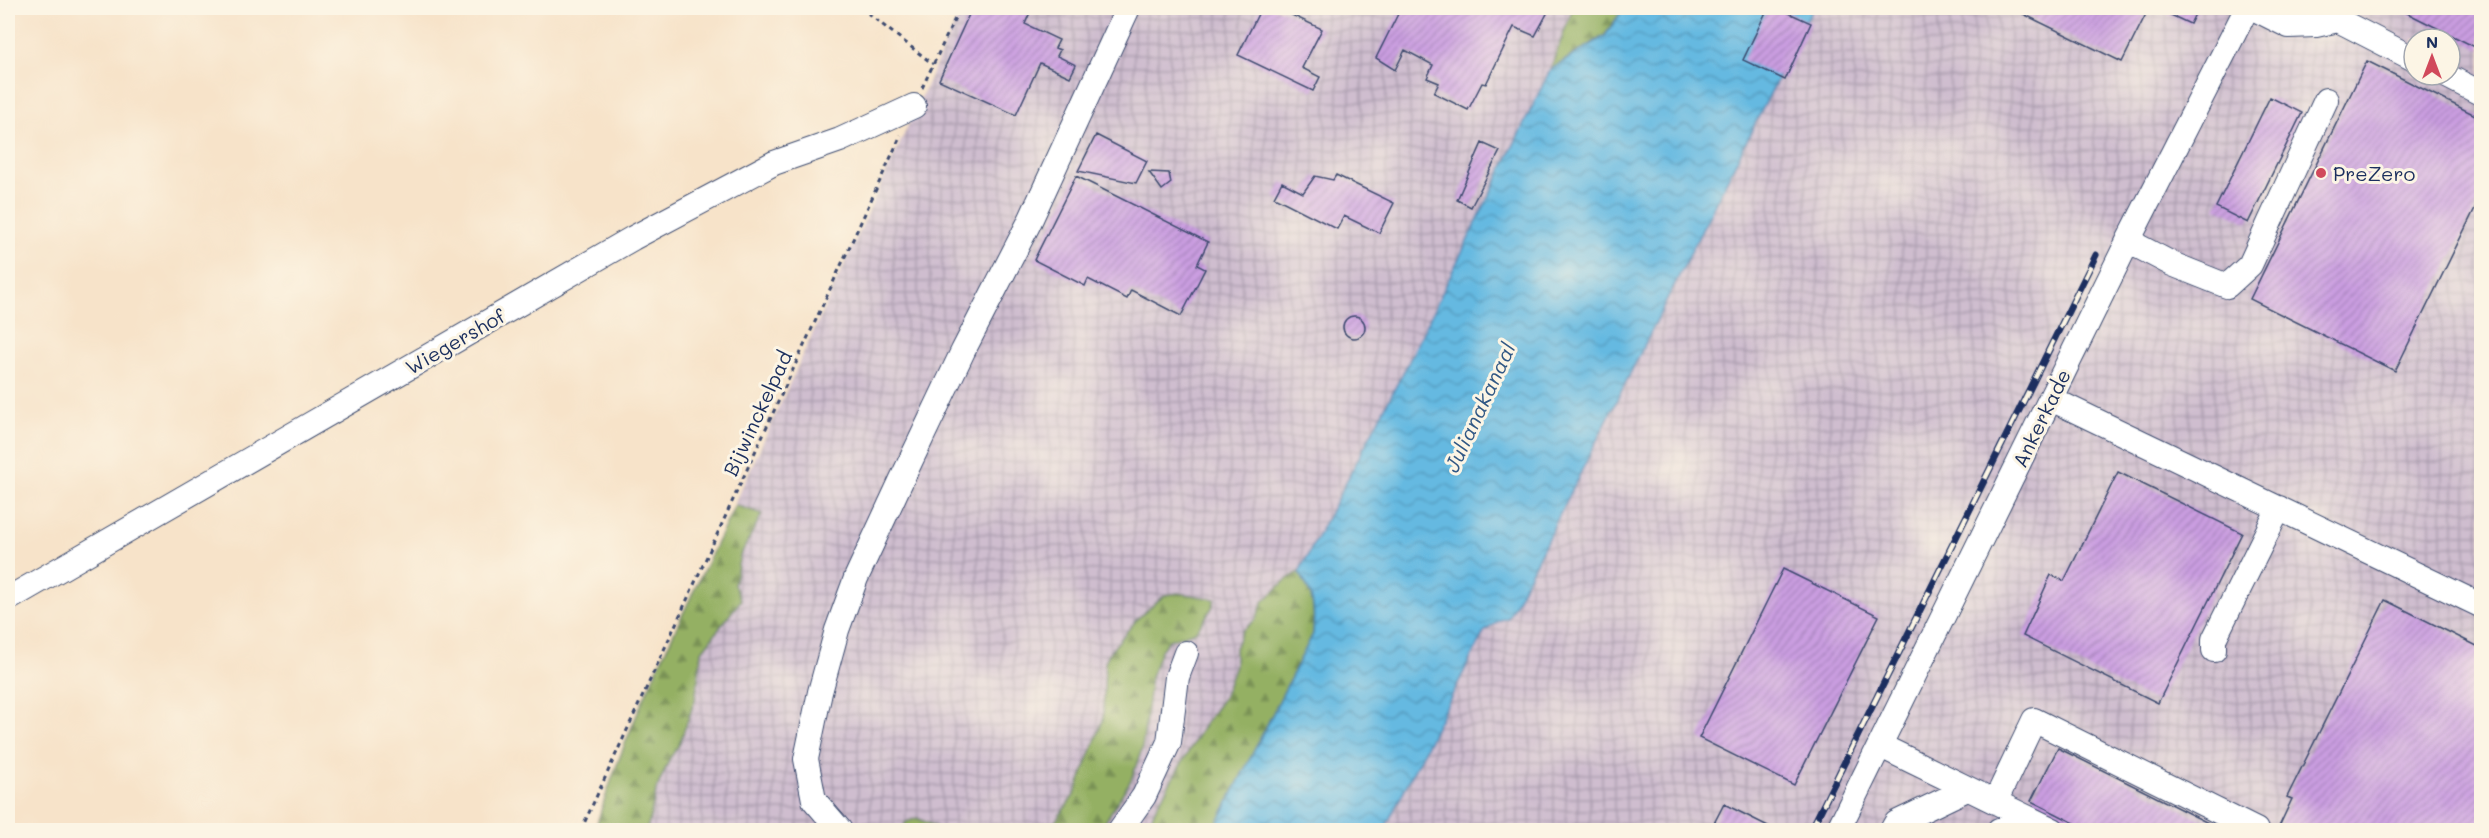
<svg xmlns="http://www.w3.org/2000/svg" width="2489" height="838" font-family="Mali,sans-serif">
	<defs>
		<pattern id="industrial-grid" width="8" height="8" patternUnits="userSpaceOnUse" patternTransform="scale(1.5)"><rect width="8" height="8" fill="#cfbdcf"/><path d="M0 4h8M4 0v8" fill="none" stroke="#a79aab"/></pattern>
		<pattern id="forest-firs" width="22" height="20" patternUnits="userSpaceOnUse" patternTransform="scale(1.5)"><rect width="22" height="20" fill="#94b063"/><path d="M5 1l3.5 6h-7zM16 11l3.5 6h-7z" fill="#789055"/></pattern>
		<pattern id="water-waves" width="16" height="10" patternUnits="userSpaceOnUse" patternTransform="scale(1.5)"><rect width="16" height="10" fill="#65b9e1"/><path d="M0 5q4-4 8 0t8 0" fill="none" stroke="#5297ba"/></pattern>
		<pattern id="building-hatch" width="6" height="6" patternUnits="userSpaceOnUse" patternTransform="scale(1.5)"><rect width="6" height="6" fill="#cb9ee1"/><path d="M-1 1l2-2M0 6l6-6M5 7l2-2" fill="none" stroke="#a481ba"/></pattern>
	</defs>
	<rect width="100%" height="100%" fill="#fcf5e5"/>
	<filter id="ink" filterUnits="userSpaceOnUse"><feTurbulence type="fractalNoise" baseFrequency=".0167" numOctaves="2"/><feDisplacementMap in="SourceGraphic" scale="12" xChannelSelector="R" yChannelSelector="G"/><feConvolveMatrix kernelMatrix="1 2 1 2 8 2 1 2 1" color-interpolation-filters="sRGB"/></filter>
	<filter id="wash" filterUnits="userSpaceOnUse"><feTurbulence type="fractalNoise" baseFrequency=".008" numOctaves="4" result="noise"/><feDisplacementMap in="SourceGraphic" scale="24" xChannelSelector="R" yChannelSelector="G"/><feGaussianBlur stdDeviation="1.35" result="paint"/><feColorMatrix in="noise" values="0 0 0 0 0 0 0 0 0 0 0 0 0 0 0 0 0 1.4 0 .05"/><feComposite in="paint" operator="in"/></filter>
	<g filter="url(#wash)">
		<rect width="100%" height="100%" fill="#f7e3c9"/>
		<path fill="url(#industrial-grid)" fill-rule="evenodd" d="M962,8H1624L1550,70L1409,361L1299,572L1310,588L1256,745L1214,830H595L604,801L649,690Z
			M1813,8H2481V830H1384L1484,632L1500,620L1508,618ZM2414,39H2450V75H2414Z"/>
		<path fill="url(#forest-firs)" stroke="#587060" stroke-width="1.5" d="M1573,8H1624L1605,35L1550,70Z
			M735,505L762,514L740,556L734,585L741,600L702,651L695,700L679,745L670,758L657,788L647,830H595C628,718 685,611 735,505Z
			M1299,572C1314,595 1315,608 1313,634L1214,830H1146L1156,807L1204,725L1223,698L1235,666V648L1242,631L1256,619L1263,602L1286,580Z
			M1178,593L1215,599L1212,608L1196,631L1169,640L1161,650L1151,677L1142,749L1131,780L1100,830H1049L1075,794L1103,720L1105,663L1109,653L1138,618L1165,595Z
			M917,818L942,830H902L906,822Z"/>
		<path fill="url(#water-waves)" stroke="#4074a0" stroke-width="1.5" d="M1624,8H1813L1508,618L1500,620L1484,632L1384,830H1214L1313,634C1315,608 1314,595 1299,572L1409,361L1550,70L1605,36Z"/>
		<g id="blocks">
			<path fill="url(#building-hatch)" d="M972,8H1032L1025,24L1059,40L1055,48L1060,50L1057,56L1076,65L1070,77L1040,63L1016,115L939,80Z
				M1261,8H1277L1322,29L1302,68L1320,77L1313,91L1238,55Z
				M1401,8H1550L1535,36L1514,27L1486,84L1482,83L1468,110L1434,93L1439,83L1427,78L1433,65L1405,50L1395,70L1376,58Z
				M1768,8H1778L1811,23L1785,80L1743,60Z
				M2011,8H2149L2122,62Z
				M2156,8H2198L2190,24Z
				M2397,8H2481V50Z
				M2367,61L2481,118V196L2395,371L2250,299Z
				M2270,97L2302,113L2248,223L2216,207Z
				M1096,135L1147,161L1136,183L1078,171Z
				M1482,143L1500,151L1471,207L1457,200Z
				M1149,172L1169,173L1171,183L1162,190Z
				M1336,175L1394,203L1379,233L1344,216L1337,229L1274,197L1282,182L1303,193L1315,176L1333,180Z
				M1076,176L1208,242L1197,265L1205,269L1181,316L1131,290L1127,299L1088,279L1085,286L1034,260Z
				M1343 327a11 11 0 1 1 22 0a11 11 0 1 1-22 0Z
				M2118,472L2242,533L2158,703L2023,636L2051,575L2064,581Z
				M1783,569L1879,616L1794,785L1699,738Z
				M2385,600L2481,648V831H2277L2292,799L2287,797Z
				M2058,748L2224,831H2090L2031,801Z
				M1724,804L1778,831H1710Z"/>
		</g>
	</g>
	<g filter="url(#ink)">
		<use href="#blocks" fill-opacity="0" stroke="#3c4a6e" stroke-width="1.5"/>
		<g fill="none" stroke-linecap="round" stroke-linejoin="round">
			<defs>
				<path id="minor" d="M2253,8L2289,26L2316,25L2338,20L2414,59
					M2445,75L2482,94
					M2128,241L2172,264L2227,286L2250,265L2326,100
					M2051,399L2482,606
					M8,599L633,238L774,163L840,140L914,106
					M2214,650V639L2279,508
					M1881,746L2053,830
					M1995,802L2034,720L2256,830
					M840,830L814,800L806,759L820,692L837,630L856,578L901,481L963,351L1028,225L1128,8
					M1120,830L1144,796L1169,742L1177,677L1186,653
					M1838,830L2128,241L2247,8
					M1892,830L1896,823L1967,789
					M1999,830L2032,820"/>
			</defs>
			<use href="#minor" stroke="#3c4a6e" stroke-width="26"/>
			<path stroke="#3c4a6e" stroke-width="3" stroke-dasharray="4.5 4.5" stroke-linecap="butt" d="M861,8L933,64
				M922,88L960,8
				M581,830L901,135"/>
			<use href="#minor" stroke="#fff" stroke-width="24"/>
			<defs>
				<path id="rail" d="M1811,830L2096,255"/>
			</defs>
			<use href="#rail" stroke="#1b2f5e" stroke-width="7"/>
			<use href="#rail" stroke="#fcf5e5" stroke-width="4.5" stroke-dasharray="14" stroke-linecap="butt"/>
		</g>
	</g>
	<circle fill="#d1495b" stroke="#fcf5e5" stroke-width="2" cx="2321" cy="173" r="6"/>
	<g text-anchor="middle" dominant-baseline="central" stroke-width="6" stroke-linejoin="round" paint-order="stroke">
		<g font-size="20" fill="#1b2f5e" stroke="#fcf5e5" text-anchor="start">
			<text x="2333" y="173">PreZero</text>
		</g>
		<g font-size="20" fill="#1b2f5e" stroke="#fcf5e5">
			<text transform="translate(455 341) rotate(-30)">Wiegershof</text>
			<text transform="translate(757 413) rotate(-65)">Bijwinckelpad</text>
			<text transform="translate(2041 418) rotate(-64)">Ankerkade</text>
		</g>
		<g font-size="21" font-style="italic" fill="#315885" stroke="#fcf5e5">
			<text transform="translate(1479 407) rotate(-65)">Julianakanaal</text>
		</g>
	</g>
	<rect width="2489" height="838" fill="none" stroke="#fcf5e5" stroke-width="30"/>
	<g transform="translate(2432 57)"><circle r="28" fill="#fcf5e5" stroke="#a2a6af" stroke-width="1.5"/>
	<path d="M0-4.5L10 22L0 15L-10 22Z" fill="#d1495b"/>
	<text y="-9" font-size="16" font-weight="bold" text-anchor="middle" fill="#1b2f5e">N</text>
	</g>
</svg>
